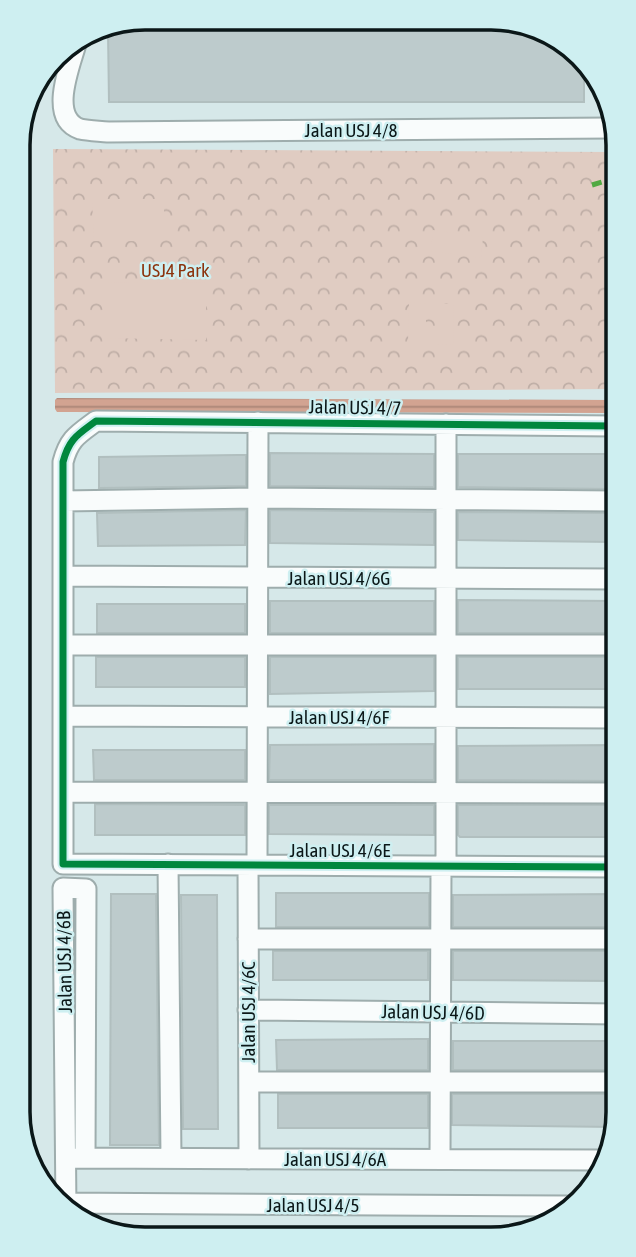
<svg xmlns="http://www.w3.org/2000/svg" width="636" height="1257" font-family="'Asap Condensed',sans-serif">
	<defs>
		<pattern id="park-crowns" width="20" height="18" patternUnits="userSpaceOnUse" patternTransform="scale(1.75)"><rect width="20" height="18" fill="#e0ccc2"/><path d="M2 6a3 3 0 1 1 6 0M12 15a3 3 0 1 1 6 0" fill="none" stroke="#bfaea6"/></pattern>
		<pattern id="water-rules" width="6" height="5" patternUnits="userSpaceOnUse" patternTransform="scale(1.75)"><rect width="6" height="5" fill="#d2a391"/><path d="M0 2.5h6" fill="none" stroke="#a98475"/></pattern>
	</defs>
	<rect width="100%" height="100%" fill="#d6e8e9"/>
	<path fill="url(#park-crowns)" d="M53,149L612,152L614,389L55,393Z"/>
	<path fill="#e0ccc2" d="M92,199H164V241H94Z
		M433,230L483,237L481,258L431,251Z
		M105,282L206,283V340L105,338Z
		M409,302L426,304V342H408Z
		M437,304H454L453,344L437,345Z"/>
	<path fill="url(#water-rules)" d="M57,398L614,400V413L57,412L55,409V400Z"/>
	<path fill="#bdcbcc" stroke="#b1bfbf" stroke-width="2" d="M145,18L515,20L575,49L584,63V102H109L108,31Z
		M270,453L434,454V487L270,486Z
		M458,454H612V489L458,487Z
		M237,455H246V486L99,488V457Z
		M246,510L245,545L98,546L97,513Z
		M270,510L434,512V545L270,543Z
		M458,512L613,513V542L458,540Z
		M458,600L615,601V633H458Z
		M270,601H434V633H270Z
		M97,604H245V633H97Z
		M96,657H245V687H96Z
		M270,657H434V691L270,694Z
		M458,657H615L616,689H458Z
		M434,744V780H269L270,745Z
		M616,745V781L458,780V746Z
		M93,750H245V780H94Z
		M95,804L245,805V835H95Z
		M269,805H434V835L269,834Z
		M458,805H616V837H460L458,835Z
		M276,893H429V927H276Z
		M111,894H156L159,1145H110Z
		M616,894V927H453V895Z
		M181,895H217L218,1129H183Z
		M273,951H428V980H273Z
		M453,951H616V981L453,980Z
		M418,1039H428V1070H277L276,1040Z
		M453,1041H617V1070H453Z
		M278,1094H428V1128H278Z
		M452,1094H616L615,1127L452,1125Z"/>
	<g fill="none" stroke-linecap="round" stroke-linejoin="round">
		<defs>
			<path id="minor" d="M76,44C70,66 48,118 80,129C89,131 99,131 108,132L612,128
				M446,424V866
				M614,426L96,421C77,435 69,439 63,462V864L617,867
				M63,501L258,498L614,501
				M63,576L615,579
				M63,645H615
				M63,716L616,718
				M63,792L616,793
				M168,864L171,1158
				M248,865L249,1159
				M257,865L258,422
				M248,939H617
				M248,1010L618,1014
				M249,1082H618
				M74,1158L603,1160
				M440,1159L441,866
				M58,1203L569,1206
				M66,1210L63,888L86,889L85,1158"/>
		</defs>
		<use href="#minor" stroke="#9eadad" stroke-width="23"/>
		<use href="#minor" stroke="#f9fcfc" stroke-width="19"/>
		<path stroke="#50a942" stroke-width="5" stroke-dasharray="10 5" stroke-linecap="butt" d="M592,185L612,179"/>
		<defs>
			<path id="cycleway" d="M614,426L96,421C77,435 69,439 63,462V864L617,867"/>
		</defs>
		<use href="#cycleway" stroke="#ceeff1" stroke-width="11"/>
		<use href="#cycleway" stroke="#00873e" stroke-width="7"/>
	</g>
	<g text-anchor="middle" dominant-baseline="central" stroke-width="5" stroke-linejoin="round" paint-order="stroke">
		<g font-size="19" fill="#0b1718" stroke="#ceeff1">
			<text x="351" y="130">Jalan USJ 4/8</text>
			<text transform="translate(355 407) rotate(1)">Jalan USJ 4/7</text>
			<text x="339" y="578">Jalan USJ 4/6G</text>
			<text x="339" y="717">Jalan USJ 4/6F</text>
			<text x="340" y="850">Jalan USJ 4/6E</text>
			<text transform="translate(64 962) rotate(-91)">Jalan USJ 4/6B</text>
			<text transform="translate(248 1012) rotate(-90)">Jalan USJ 4/6C</text>
			<text transform="translate(433 1012) rotate(1)">Jalan USJ 4/6D</text>
			<text x="335" y="1159">Jalan USJ 4/6A</text>
			<text x="313" y="1205">Jalan USJ 4/5</text>
		</g>
		<g font-size="19" fill="#8c330d" stroke="#ceeff1">
			<text x="175" y="270">USJ4 Park</text>
		</g>
	</g>
	<path d="M0 0H636V1257H0ZM145 30H491A115 115 0 0 1 606 145V1112A115 115 0 0 1 491 1227H145A115 115 0 0 1 30 1112V145A115 115 0 0 1 145 30Z" fill="#ceeff1" fill-rule="evenodd"/>
	<path fill="none" stroke="#0b1718" stroke-width="3.5" d="M145 30H491A115 115 0 0 1 606 145V1112A115 115 0 0 1 491 1227H145A115 115 0 0 1 30 1112V145A115 115 0 0 1 145 30Z"/>
</svg>
